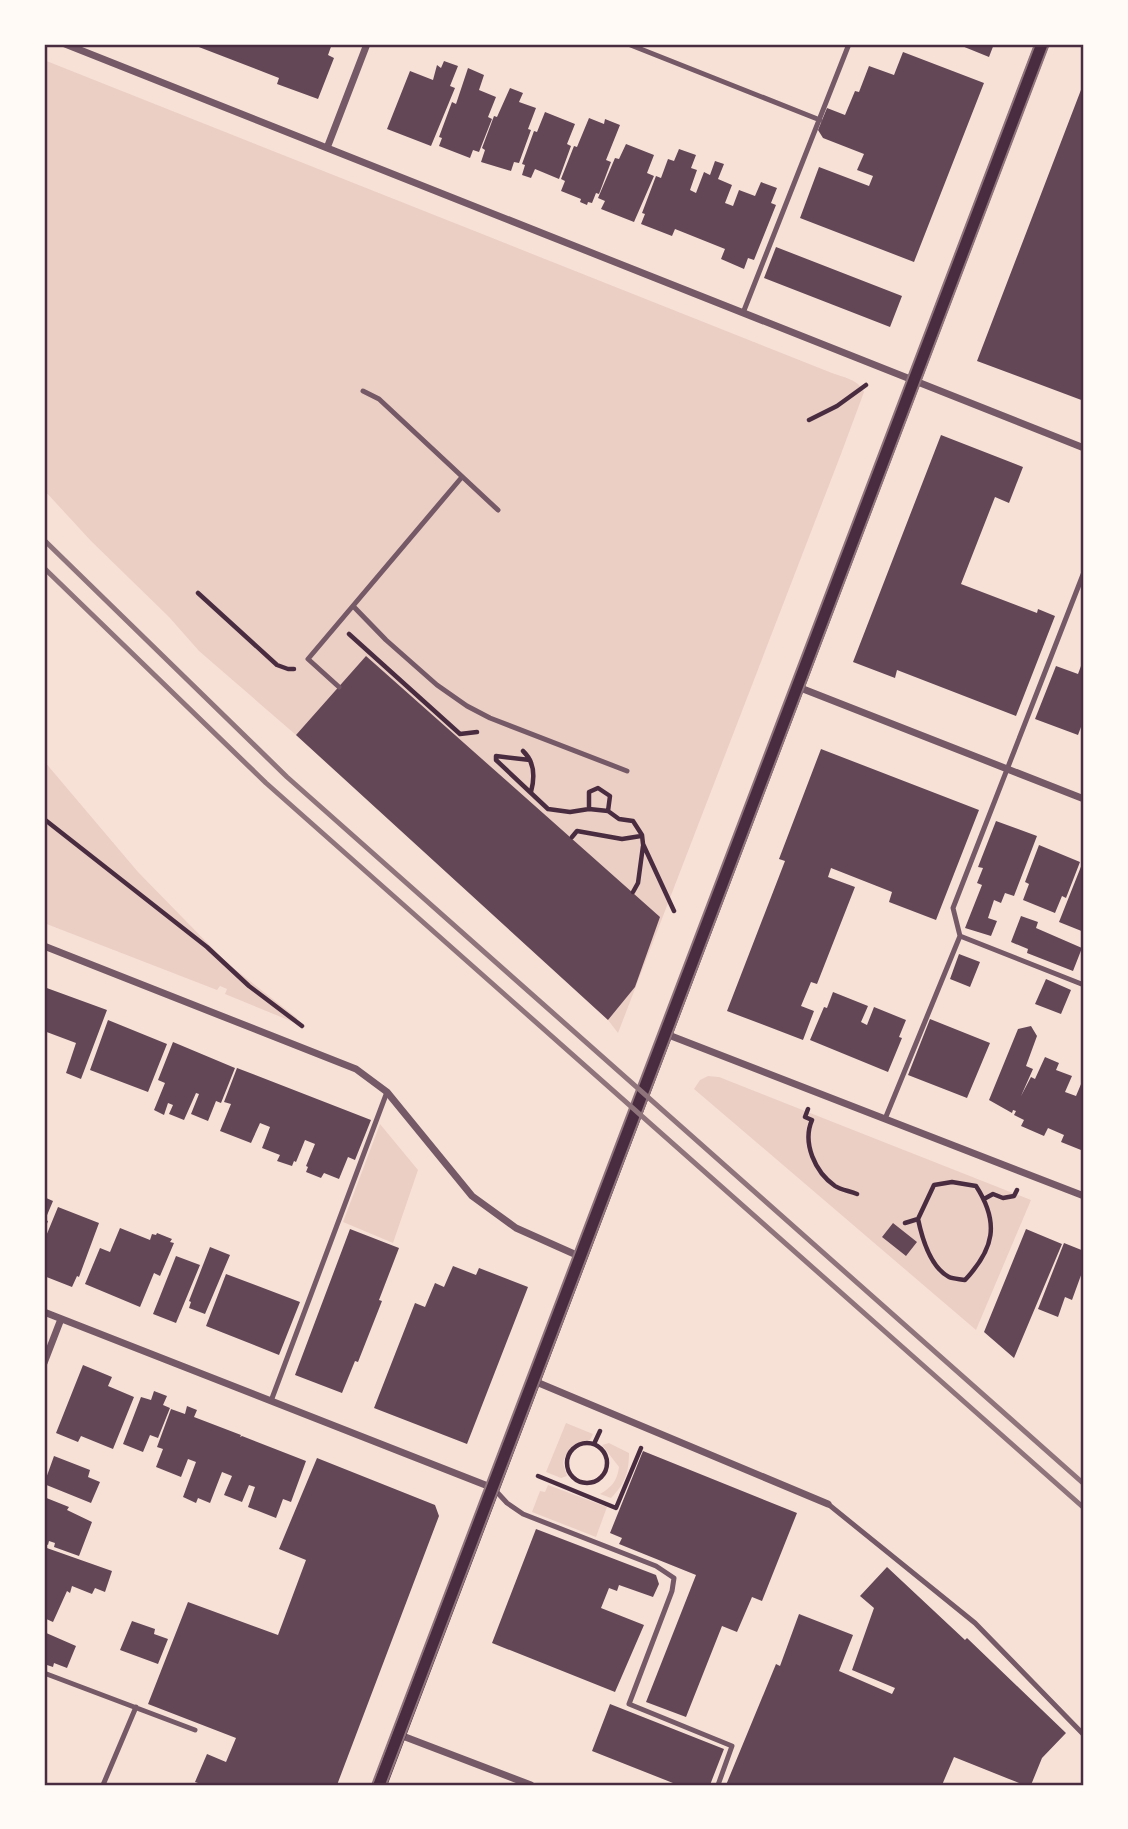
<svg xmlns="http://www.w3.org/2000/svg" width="1128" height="1829" font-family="Karla,sans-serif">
	<rect width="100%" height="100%" fill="#f7e1d7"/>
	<path fill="#ebcfc5" d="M44,60L832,373C843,377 859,380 864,392L841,454L618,1033L608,1020L296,735L199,651L169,617L91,541L44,490Z
		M44,761L138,872L227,963L297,1018L298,1024L225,994L227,989L220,986L217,990L44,923Z
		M708,1076L719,1077L1031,1200L976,1330L694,1089L700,1080Z
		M380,1124L418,1170L393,1243L343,1222Z
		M566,1423L593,1434L590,1440C574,1441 568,1448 563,1463L567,1476L561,1478L546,1472Z
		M609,1443L629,1453C629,1472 625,1484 611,1498L600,1494C612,1487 617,1481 619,1467L602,1445Z
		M548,1485L607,1507L596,1537L532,1512L540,1491L545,1492Z"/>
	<path fill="#644757" d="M191,44H332L328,55L334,58L318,99L277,84L279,78Z
		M957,44H994L989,57Z
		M903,52L984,83L914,262L800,218L819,167L869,186L873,176L857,170L864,154L823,138L818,130L827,108L845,115L855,91L859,92L869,66L894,75Z
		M444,61L458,66L450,86L455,88L431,146L387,129L410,71L433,80L437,65L441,68Z
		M468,68L484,75L479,90L496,97L488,117L492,119L479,152L473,150L470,158L439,146L442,138L439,137L452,102L456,104Z
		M1084,82V401L977,361Z
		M510,88L523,93L519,102L536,108L528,129L531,130L519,163L514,162L511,171L481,162L485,150L482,148L494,116L497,117Z
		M545,112L575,124L567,144L571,146L559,179L535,169L531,178L522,175L525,165L522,164L534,131L537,132Z
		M589,118L604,124L605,119L620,125L606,160L611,162L599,194L596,193L592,203L588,202L587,205L580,202L581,199L561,191L565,181L561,179L574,146L577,147Z
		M626,144L654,155L647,173L654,176L634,222L601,209L605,201L598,198L615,158L619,159Z
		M679,149L696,155L691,168L697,170L690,190L696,193L704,172L710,175L715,161L724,164L718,179L732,185L725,203L733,206L739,190L755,196L761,182L777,188L771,203L776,205L754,260L748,258L744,269L721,259L725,249L675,229L672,236L641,224L645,214L642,213L656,176L661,178L668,159L674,161Z
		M776,247L902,296L890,327L764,278Z
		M941,435L1023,467L1009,503L995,497L961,584L1037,613L1038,609L1055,616L1016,716L897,670L895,678L853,662Z
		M366,656L660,917L635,987L608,1020L296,735Z
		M1084,658V719L1078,735L1035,719L1056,666L1078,674Z
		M821,749L979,810L936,920L889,902L892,892L831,868L828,877L855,887L817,984L811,982L801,1006L814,1011L803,1040L727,1011L785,861L779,859Z
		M996,821L1037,836L1014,896L1005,893L1001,903L994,900L988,918L997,921L991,936L965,928L982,885L977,883L983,868L978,867Z
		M1039,845L1080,862L1066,898L1062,896L1055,913L1023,900L1029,884L1025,882Z
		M1084,859V932L1059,922Z
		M1021,916L1038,922L1036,928L1082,948L1073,971L1027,953L1028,949L1011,942Z
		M959,954L980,962L970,987L950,979Z
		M1046,979L1071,990L1061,1014L1035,1004Z
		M44,987L107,1010L81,1079L66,1073L76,1043L44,1031Z
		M833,992L868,1006L861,1022L867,1025L874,1007L906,1020L899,1037L902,1038L888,1072L810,1040L824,1007L827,1008Z
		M930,1019L990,1043L967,1098L908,1075Z
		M108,1020L167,1044L148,1092L90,1070Z
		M1031,1026L1037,1036L1026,1066L1033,1069L1021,1096L1031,1077L1035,1079L1045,1057L1059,1063L1056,1070L1072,1076L1065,1092L1076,1096L1084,1077V1144L1081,1150L1061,1142L1064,1135L1048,1128L1044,1136L1021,1126L1024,1120L1014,1115L1016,1111L1013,1110L1012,1113L989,1100L1018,1029Z
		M173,1042L235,1068L221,1103L216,1101L208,1121L191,1114L199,1094L196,1093L184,1120L169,1114L173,1105L168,1103L164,1115L154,1110L165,1083L158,1080Z
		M237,1068L371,1120L355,1160L348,1157L339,1179L324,1173L321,1178L306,1172L308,1167L306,1166L315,1144L305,1140L296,1162L294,1161L292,1166L277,1161L280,1155L262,1148L270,1127L260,1123L251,1143L220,1131L231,1104L224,1102Z
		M44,1197L53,1201L45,1220L48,1221L44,1232Z
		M58,1207L99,1223L79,1277L77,1276L72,1287L44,1276V1241Z
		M893,1223L917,1242L906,1256L882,1237Z
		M120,1228L150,1240L152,1234L156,1235L157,1233L172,1239L170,1242L174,1243L160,1276L154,1273L140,1307L85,1284L100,1248L110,1252Z
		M350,1229L399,1248L379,1300L382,1301L358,1362L355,1361L342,1393L295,1375Z
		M1026,1229L1062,1244L1014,1358L984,1332Z
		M1064,1243L1084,1251V1267L1072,1300L1065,1297L1058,1317L1038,1309Z
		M210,1247L230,1255L205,1314L189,1308L191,1302L189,1301Z
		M176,1256L200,1265L176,1323L153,1314Z
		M453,1266L476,1275L479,1268L528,1287L467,1444L374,1408L415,1303L425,1307L435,1283L444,1287Z
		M226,1274L300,1302L279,1355L206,1326Z
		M83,1365L112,1377L108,1386L134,1397L113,1449L81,1436L78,1442L56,1433Z
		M154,1391L167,1396L163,1405L170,1408L158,1438L150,1435L143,1452L123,1444L141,1397L151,1400Z
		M187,1406L197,1410L194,1417L241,1435L240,1437L242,1436L306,1461L291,1502L283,1499L276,1518L248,1507L255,1487L249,1485L242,1502L224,1495L232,1476L222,1472L210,1503L198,1498L196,1503L183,1497L196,1462L188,1459L181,1477L156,1467L163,1449L157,1447L171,1409L185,1414Z
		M643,1451L797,1513L762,1601L752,1597L737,1632L722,1626L686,1717L646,1702L696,1575L619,1544L622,1538L610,1533Z
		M54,1456L90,1470L88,1477L100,1482L91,1503L44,1484Z
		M317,1458L435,1505L439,1516L337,1785H204L195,1782L207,1754L226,1762L236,1738L148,1704L188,1602L278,1635L306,1560L279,1549Z
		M44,1497L69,1507L67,1510L92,1522L79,1556L54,1547L55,1543L49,1541L48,1545L44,1543Z
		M536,1529L656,1575L659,1584L653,1597L619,1585L617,1591L609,1588L601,1608L644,1625L615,1692L492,1643Z
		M44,1547L112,1571L105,1592L95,1588L92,1594L72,1586L70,1593L67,1591L53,1622L44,1618Z
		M887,1567L965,1640L967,1638L1066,1733L1042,1758L1031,1785H1024L954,1757L942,1785H726L776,1664L780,1666L799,1614L853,1635L839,1671L892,1694L895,1688L852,1670L874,1608L860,1596Z
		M132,1621L155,1629L154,1634L168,1639L158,1664L120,1650Z
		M44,1632L76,1646L67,1668L54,1663L53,1667L44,1664Z
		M610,1704L724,1749L710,1785H678L592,1751Z"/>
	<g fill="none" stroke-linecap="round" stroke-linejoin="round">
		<path stroke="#4a2c40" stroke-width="4.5" d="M809,420L837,406L866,385
			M198,593L277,665L288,669H294
			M349,634L460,734L477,732
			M523,751C535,762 535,777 531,792
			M530,760L496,756V760L548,809L570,812L589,809
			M608,811L610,796L598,788L589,792V809L608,811L619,819L633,821L642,835L643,844L674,911
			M44,819L207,947L249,986L302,1026
			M572,837L577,831L622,839L641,836
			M633,892L638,883L643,846
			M808,1109L805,1117L812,1120C802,1143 815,1172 835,1186C841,1190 850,1191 857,1194
			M984,1199L993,1194L1003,1198L1014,1196L1017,1190
			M905,1223L918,1219L934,1185L952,1182L976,1186C1000,1223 994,1249 965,1280C961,1279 953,1279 949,1277C930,1267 922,1238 918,1219
			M567 1463a20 20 0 1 1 40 0a20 20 0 1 1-40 0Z
			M594,1444L600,1431
			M538,1476L616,1508L641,1448"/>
		<path stroke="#755966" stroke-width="5" d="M628,44L820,120
			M743,313L849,44
			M363,391L379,399L498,510
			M354,607L386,640L437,685L467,706L490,718L627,771
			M339,687L308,659L462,477
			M960,936L1084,985
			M885,1119L960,936L953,908L1084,572
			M271,1401L387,1092
			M495,1490L507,1503L523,1514L656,1566L674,1578L672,1591L629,1704L732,1746L718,1785
			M828,1504L975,1623L1084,1735
			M44,1673L195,1730
			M103,1785L136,1707"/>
		<path stroke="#755966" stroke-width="7" d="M65,44L1084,448
			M327,148L367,44
			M798,687L1084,799
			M44,946L356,1069L387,1092L472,1196L516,1228L581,1257
			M666,1034L1084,1196
			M44,1312L493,1488
			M44,1363L61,1319
			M534,1381L828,1504
			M400,1735L531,1785"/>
		<path stroke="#4a2c40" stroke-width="14" d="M380,1785L1042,44"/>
		<path stroke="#8f747c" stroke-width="2" d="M372,1785L1035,44
			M386,1785L1049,44"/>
		<path stroke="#8f747c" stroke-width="5" d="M44,540L287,777L1084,1484
			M44,568L266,783L1084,1508"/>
	</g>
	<rect width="1128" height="1829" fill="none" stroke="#fffaf5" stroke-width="91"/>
	<rect x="46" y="46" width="1036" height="1738" fill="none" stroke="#4a2c40" stroke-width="2.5"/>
</svg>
